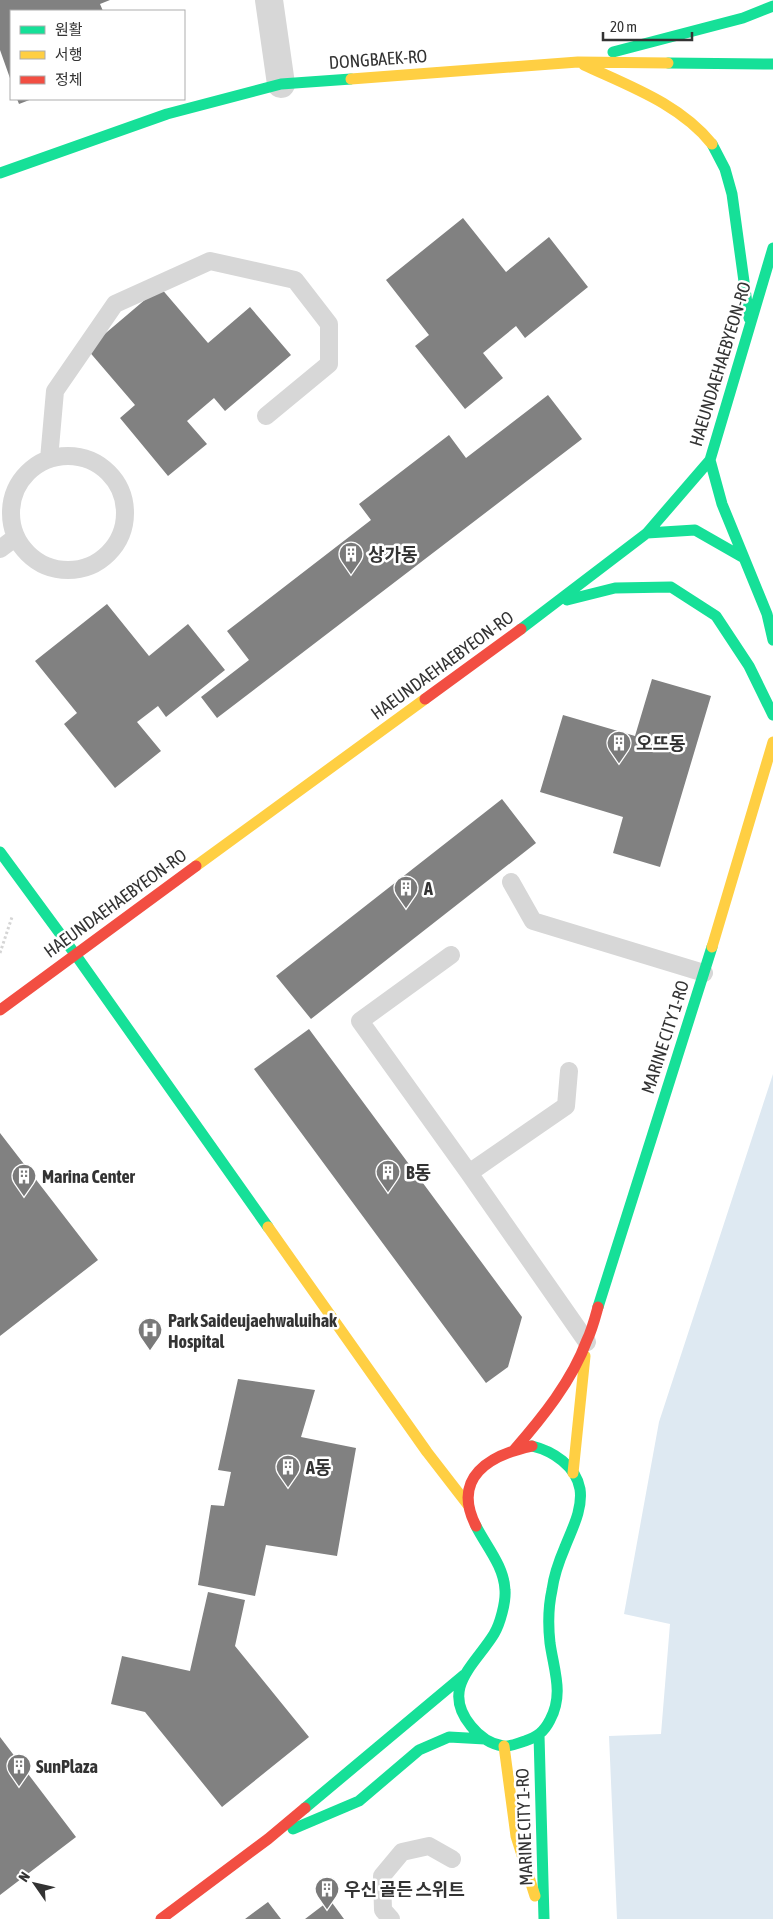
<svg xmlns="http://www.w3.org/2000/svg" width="773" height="1919" font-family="'Asap Condensed','Noto Sans KR',sans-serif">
	<rect width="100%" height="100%" fill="#fff"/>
	<path fill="#dee9f2" d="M773,1074V1919H617L609,1736L661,1734L670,1624L624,1614L659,1422Z"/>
	<path fill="#818181" d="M0,0H110L100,4L103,11H11V81L0,50Z
		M17,99H32L19,104Z
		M463,218L506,272L549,237L588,287L525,338L516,326L483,353L503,378L465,409L415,346L429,335L386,280Z
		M160,287L208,343L250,307L291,355L225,411L214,398L187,421L207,444L168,476L120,418L135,405L87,349Z
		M548,395L582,439L217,718L201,697L249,660L227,631L371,520L359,504L449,435L466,458Z
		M107,604L149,656L188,624L225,670L166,717L158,706L137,722L161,751L115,788L64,724L77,713L35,661Z
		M652,679L711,696L660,867L613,853L623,817L540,792L563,715L635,736Z
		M502,799L536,843L311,1019L276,976Z
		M309,1029L522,1317L508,1367L486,1383L254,1069Z
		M0,1133L98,1260L0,1336Z
		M238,1379L315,1390L301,1437L356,1448L337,1556L266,1545L255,1596L198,1585L211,1505L224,1506L231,1472L218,1470Z
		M208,1592L245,1600L235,1646L309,1737L222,1807L145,1712L111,1704L122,1656L190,1671Z
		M0,1737L76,1837L0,1895Z
		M330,1900L344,1919H305Z
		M268,1902L281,1919H245Z"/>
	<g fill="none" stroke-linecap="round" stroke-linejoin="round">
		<path stroke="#d5d5d5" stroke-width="3" stroke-dasharray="2.5 2.5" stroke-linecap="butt" d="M0,953L12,917"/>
		<path stroke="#d7d7d7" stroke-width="18" d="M11 513a57 57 0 1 1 114 0a57 57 0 1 1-114 0Z
			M49,459L55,391L115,304L210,261L295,280L329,324V364L266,416
			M0,549L16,537
			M511,882L533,921L704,973
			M451,955L360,1021L469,1173L587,1342
			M469,1173L566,1106L569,1071
			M391,1919L383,1910L382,1876L402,1852L429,1846L452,1859"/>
		<path stroke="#d7d7d7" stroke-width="28" d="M269,0L281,84"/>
		<path stroke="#16e098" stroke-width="11" d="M613,52L743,18L773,6
			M668,63L773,64
			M712,144L725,169L732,194L749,318
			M0,173L167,114L281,84L351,79
			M710,460L722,504L767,614L773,640
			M647,533L695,530L744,558
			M567,600L615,588L671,587L716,616L749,666L773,715
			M521,629L647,533L710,460L773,248
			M0,852L75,954L268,1227
			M598,1307L712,947
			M476,1526C486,1546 504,1566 505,1590C506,1602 500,1624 494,1634C475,1665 440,1688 471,1726C479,1736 490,1744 503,1746C510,1747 518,1743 525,1741C537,1737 544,1732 550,1720C564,1694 554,1671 550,1643C548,1625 548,1608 552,1590C554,1575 559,1561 565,1547C572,1529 583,1509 580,1489C576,1466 553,1451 532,1446
			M539,1735L544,1919
			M305,1808L464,1675
			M293,1829L359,1801L419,1750L449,1737L485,1739"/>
		<path stroke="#ffcf43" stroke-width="11" d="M584,65C629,86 680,104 712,144
			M351,79L578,62L668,63
			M196,866L425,699
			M712,947L773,742
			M268,1227L427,1452L468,1505
			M573,1473L585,1356
			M504,1746L516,1836L535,1896"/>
		<path stroke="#f24e42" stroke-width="11" d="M425,699L521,629
			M0,1010L196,866
			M514,1450C542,1418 572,1381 587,1340C592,1330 595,1318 598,1307
			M476,1526C451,1477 490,1455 532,1446
			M161,1919L268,1839L305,1808"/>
	</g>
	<defs>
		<symbol id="building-pin" viewBox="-11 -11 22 30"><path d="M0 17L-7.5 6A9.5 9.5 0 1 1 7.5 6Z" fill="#7a7a7a" stroke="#fff"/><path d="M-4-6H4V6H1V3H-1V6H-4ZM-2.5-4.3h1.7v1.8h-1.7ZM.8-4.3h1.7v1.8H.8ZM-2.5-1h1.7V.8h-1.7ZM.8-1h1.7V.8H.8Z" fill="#fff"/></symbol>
		<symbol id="hospital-pin" viewBox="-11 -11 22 30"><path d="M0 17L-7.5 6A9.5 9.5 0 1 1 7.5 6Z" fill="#7a7a7a" stroke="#fff"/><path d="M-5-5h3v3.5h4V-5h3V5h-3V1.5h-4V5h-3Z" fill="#fff"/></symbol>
	</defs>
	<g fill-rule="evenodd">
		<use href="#building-pin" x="337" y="540" width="28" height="38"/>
		<use href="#building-pin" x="605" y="729" width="28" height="38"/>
		<use href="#building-pin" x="392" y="874" width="28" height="38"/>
		<use href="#building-pin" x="374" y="1158" width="28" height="38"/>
		<use href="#building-pin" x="10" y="1162" width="28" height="38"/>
		<use href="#hospital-pin" x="136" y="1316" width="28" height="38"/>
		<use href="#building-pin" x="274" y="1453" width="28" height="38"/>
		<use href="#building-pin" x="5" y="1752" width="28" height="38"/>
		<use href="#building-pin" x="313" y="1875" width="28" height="38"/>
	</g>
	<g text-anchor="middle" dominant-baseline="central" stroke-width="5" stroke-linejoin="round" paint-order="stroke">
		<g font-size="18" fill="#333" stroke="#fff">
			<text transform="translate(378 59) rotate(-4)">DONGBAEK-RO</text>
			<text transform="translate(720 364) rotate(-73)">HAEUNDAEHAEBYEON-RO</text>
			<text transform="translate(442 665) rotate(-36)">HAEUNDAEHAEBYEON-RO</text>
			<text transform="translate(115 903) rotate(-36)">HAEUNDAEHAEBYEON-RO</text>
			<text transform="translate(665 1037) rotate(-72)">MARINE CITY 1-RO</text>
			<text transform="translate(524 1827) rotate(-92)">MARINE CITY 1-RO</text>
		</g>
		<g font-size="18" font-weight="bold" fill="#333" stroke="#fff" text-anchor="start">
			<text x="368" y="554">상가동</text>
			<text x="636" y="743">오뜨동</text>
			<text x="424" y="888">A</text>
			<text x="406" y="1172">B동</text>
			<text x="42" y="1176">Marina Center</text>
			<text x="168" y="1320">Park Saideujaehwaluihak<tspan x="168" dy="21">Hospital</tspan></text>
			<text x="306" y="1467">A동</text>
			<text x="36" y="1766">SunPlaza</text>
			<text x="344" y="1889">우신 골든 스위트</text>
		</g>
	</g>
	<rect x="10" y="10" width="175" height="90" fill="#ffffff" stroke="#adadad"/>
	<rect x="20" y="26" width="25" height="8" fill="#16e098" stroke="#adadad"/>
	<text x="55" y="35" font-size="15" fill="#333333">원활</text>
	<rect x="20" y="51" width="25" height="8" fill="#ffcf43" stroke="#adadad"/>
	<text x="55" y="60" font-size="15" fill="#333333">서행</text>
	<rect x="20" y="76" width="25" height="8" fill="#f24e42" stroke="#adadad"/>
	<text x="55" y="85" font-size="15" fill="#333333">정체</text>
	<g transform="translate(35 1884) rotate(304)" stroke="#ffffff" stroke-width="4" paint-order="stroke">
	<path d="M0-4L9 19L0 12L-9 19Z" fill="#333333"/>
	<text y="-8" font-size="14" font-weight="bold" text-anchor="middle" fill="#333333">N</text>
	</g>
	<path d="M603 32v8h89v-8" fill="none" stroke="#333333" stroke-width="2.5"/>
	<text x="610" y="32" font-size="15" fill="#333333" stroke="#ffffff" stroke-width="4" paint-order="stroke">20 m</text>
</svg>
